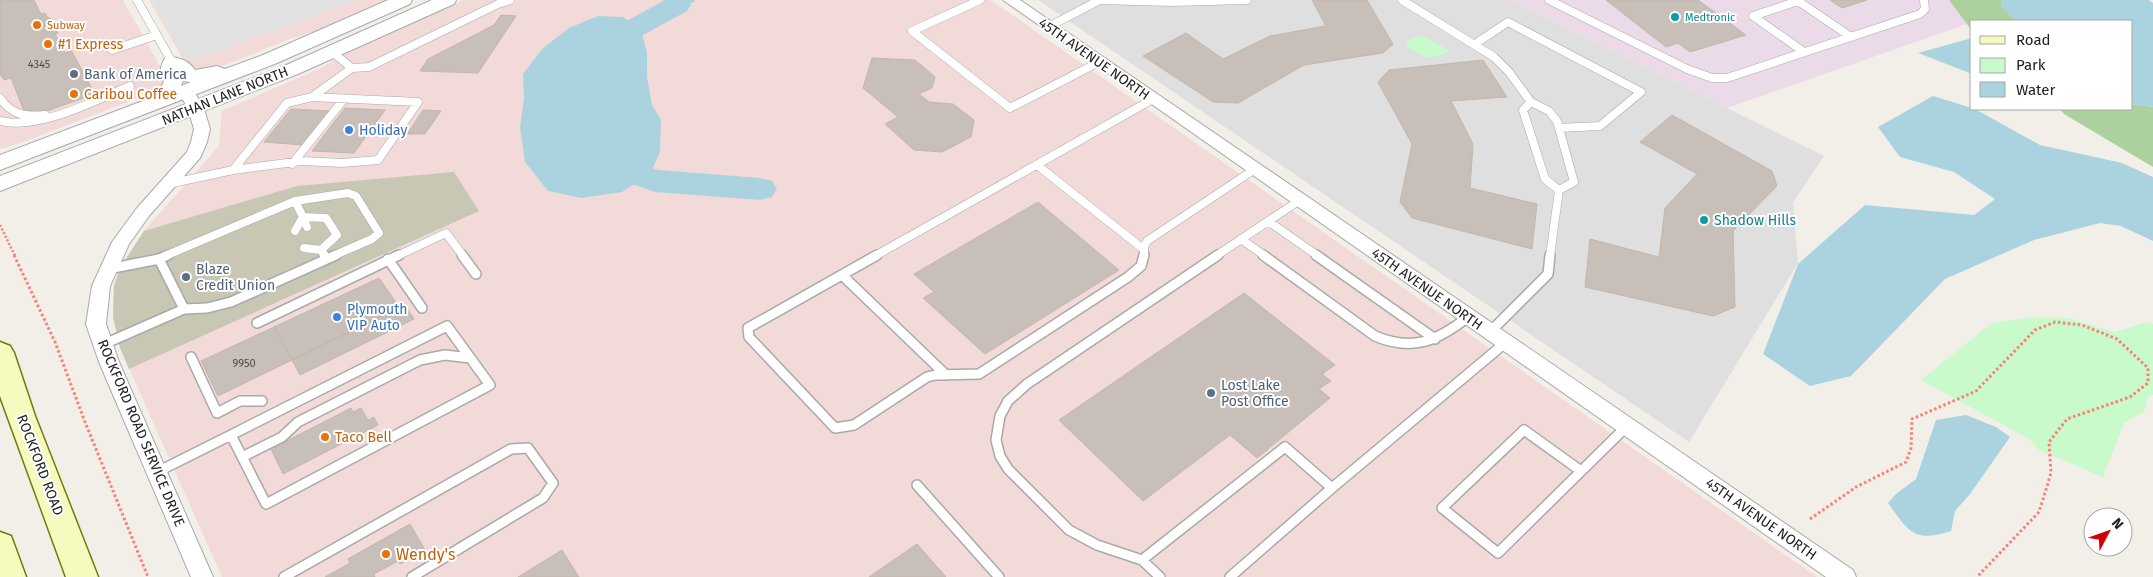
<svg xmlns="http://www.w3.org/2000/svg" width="2153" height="577" font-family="'Fira Sans',sans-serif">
	<rect width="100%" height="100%" fill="#f2efe9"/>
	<path fill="#e0dfdf" d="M1038,0H1509L1824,156L1793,203L1798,263L1689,442Z"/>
	<path fill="#f2dad9" d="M0,0H123L169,82L156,91L26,141L0,149Z
		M149,0H391L332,26L290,39L203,74L190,71Z
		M463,0H991L1817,577H222L120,348L113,317L114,286L120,268L144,231L219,146L222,111L321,68L357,47Z"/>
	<path fill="#ebdbe8" d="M1509,0H1949L1967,24L1727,108Z"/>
	<path fill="#c7c7b4" d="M454,172L479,211L129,369L120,348L113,317L114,286L120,268L144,231L297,186Z"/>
	<path fill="#add19e" d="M1949,0H2001V5L2016,21H1972V31Z
		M2132,104L2153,107V167L2064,114L2060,109H2132Z"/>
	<path fill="#c8facc" d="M1422,35L1450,51C1430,60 1427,59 1408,48L1406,41Z
		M2027,318H2068L2114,332L2148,322L2153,324V395L2148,396L2144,412L2124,423L2103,477L2039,450L2029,439L1921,380L1992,323Z"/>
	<path fill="#e2e2e2" d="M150,0H358L188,62Z"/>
	<path fill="#aad3df" d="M2001,0H2149L2153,3V107L2132,104V21H2016L2001,5Z
		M598,16L623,17L641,30L647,53V77L652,105L661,120L660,152L650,174L622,192L581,198L548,191L525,162L520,127L524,98L523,74L542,49L569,28Z
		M1972,38V74L1918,53Z
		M1933,96L1975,109L2040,145L2122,163L2153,177V241L2121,226L2100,223L2034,240L1945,279L1851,376L1810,386L1763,354L1798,264L1865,205L1974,215L1995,199L1954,172L1900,157L1878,127Z
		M1966,415L1996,427L2010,437L1970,494L1955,511L1951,531C1914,543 1909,532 1888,503L1896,494L1916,479L1936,420Z"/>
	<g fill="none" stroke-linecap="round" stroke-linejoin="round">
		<path stroke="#aad3df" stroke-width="5.5" d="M677,5L692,0"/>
		<path fill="#aad3df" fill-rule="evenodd" d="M665,0H688L691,5L687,11L603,57L593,60L583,57L578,51L583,45Z
			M598,149L658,170L760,178L772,181L777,189L772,197L760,200L655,192L586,168L582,160L586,152Z"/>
	</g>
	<path fill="#c7bfb8" stroke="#c4b6ab" d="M0,0H34L41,14L45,13L48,18H50L58,33L55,34L65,53L71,50L95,94L44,112L24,111L11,78L4,80L0,74Z
		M1312,0H1367L1393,44L1383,53L1304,65L1238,103L1213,102L1143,56L1186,33L1223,59L1270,36L1326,26Z
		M1606,0H1698L1746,35L1690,52L1678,43L1666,47Z
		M1830,0H1867L1842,8Z
		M501,15L516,16L478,73L420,71L428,59L494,25Z
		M872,58L915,60L935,77L932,88L919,94L929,102L953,104L974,120L971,137L942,152L914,150L885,124L898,117L863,88Z
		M1483,60L1507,97L1451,101L1473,144L1470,188L1537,204L1532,249L1412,218L1400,202L1412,144L1378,82L1389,70Z
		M345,108L385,110L354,153L312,151Z
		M291,109L329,111L303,145L264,142Z
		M423,110L441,111L425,134H407Z
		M1672,115L1772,171L1777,186L1733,231L1735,307L1713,316L1585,287L1590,239L1659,257L1665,208L1697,174L1640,142Z
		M1038,202L1119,270L985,354L923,298L934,292L914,274Z
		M379,278L400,308L292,360L274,327Z
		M1244,293L1335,365L1322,374L1331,381L1319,389L1330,398L1257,458L1230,435L1143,501L1059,420Z
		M405,305L414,319L300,375L292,360Z
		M274,327L292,360L218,396L201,361Z
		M351,408L353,412L361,408L368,420L374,417L378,425L283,474L271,449Z
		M410,524L425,550L400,564L398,561L374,574L375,577H325L350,563L348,559Z
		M917,544L946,577H869Z
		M562,550L579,577H518Z"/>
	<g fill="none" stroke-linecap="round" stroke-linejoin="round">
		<defs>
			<path id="service-far1" d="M137,0L172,62
				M980,0L912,31L1010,108L1099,62
				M1402,0L1494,57L1509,72L1531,102
				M1549,0L1687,69L1712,78H1727L1920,14L1925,9L1924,0
				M1048,27L1100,0L1172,2L1247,0
				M1475,44L1508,22L1641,92L1600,126L1559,128
				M112,50L157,35
				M1804,52L1753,16L1798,1L1851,37
				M352,68L369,67L498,4L510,0
				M0,98C12,115 25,117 45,115
				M1531,102L1549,111L1557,121L1574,182L1559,190L1545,179L1523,110Z
				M0,121C40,130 93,101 130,86
				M292,164L344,99
				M1037,165L1142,248
				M233,170L287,103L312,97
				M168,184L233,170L302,161L342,163L378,160L418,102L312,97L352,68L332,52
				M295,201L303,217L326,218L337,235L321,250L325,256
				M303,217L307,227
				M1268,221L1318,256
				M295,231L303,217
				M1241,239L1265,256
				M304,248L321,250
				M165,256L295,201L348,193L356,196L379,233L372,239L333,256
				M397,256L446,233L463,256
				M875,256L1153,99
				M1144,256V247L1147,241L1255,169
				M1216,256L1300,200
				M1550,256L1559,190"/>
			<path id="service" d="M168,255L159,259L184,309
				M324,255L326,259
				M462,255L476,274
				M877,255L748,328L749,337L835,428L854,425L927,377L935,375L979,374L1128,277L1141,266L1144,255
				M1263,255L1375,336C1413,352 1437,341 1468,317
				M1316,255L1435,339
				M388,259L422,308
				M108,269L159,259
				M842,275L946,375
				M184,309L207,308L231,302L336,255
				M257,323L399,255
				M447,326L490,385L266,504L231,435Z
				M1490,332L1548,274L1550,255
				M102,345L184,309
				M191,357L217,413L240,401H262
				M242,457L282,437L298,422L420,360L445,355L470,358
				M1581,471L1524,430L1442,508L1498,553L1627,426
				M157,472L231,435
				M917,485L999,577
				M1142,560L1285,447L1332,488L1505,343
				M284,577L511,449L528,448L553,483L543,498L412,577
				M1160,577L1142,560L1097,545L1069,530L1008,469L1000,456L996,440L1000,416L1008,401L1027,384L1218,255
				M1230,577L1332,488"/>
			<path id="minor" d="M1003,0H1020L1853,570L1856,577H1826Z
				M187,87L193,89L204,109L210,129L207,142L200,158L149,216L129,244L110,286L106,324L119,362L213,577H191L99,362L86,324L92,286L112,242L137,208L187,152L191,142L194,129L188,109L179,92L181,89Z"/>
			<path id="tertiary" d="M388,0H412L410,4L277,63L0,170V155L148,99L159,90L164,82C159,74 160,66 165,58C177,55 189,61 195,70L217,66L225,69L263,55ZM183,81L191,82L181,86Z
				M432,0H456L454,4L298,74L0,191V176L284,66Z"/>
			<path id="secondary" d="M0,342L10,346L14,353L35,416L98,577H66L0,396Z
				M0,532L11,536L26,577H0Z"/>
		</defs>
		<use href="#service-far1" stroke="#a9a9a9" stroke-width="9"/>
		<use href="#service" stroke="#a9a9a9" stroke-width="12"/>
		<use href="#minor" stroke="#a9a9a9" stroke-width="2"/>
		<use href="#tertiary" stroke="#a9a9a9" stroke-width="2"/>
		<use href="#secondary" stroke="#707d05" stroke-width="3"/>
		<path stroke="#fa8072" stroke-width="2.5" stroke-dasharray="2 2" stroke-linecap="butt" d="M0,225L15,256"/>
		<path stroke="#fa8072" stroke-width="3" stroke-dasharray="2.5 2.5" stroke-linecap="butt" d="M14,255L55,342L85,422L148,577
			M1810,519L1856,487L1906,462L1911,448L1912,419L1976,391L2035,330L2055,322L2082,325L2117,339L2148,368V383L2130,397L2067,419L2049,442L2051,473L2039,512L1977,577"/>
		<use href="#service-far1" stroke="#fff" stroke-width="8"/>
		<use href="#service" stroke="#fff" stroke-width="9"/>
		<use href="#minor" fill="#fff" fill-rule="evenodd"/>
		<use href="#tertiary" fill="#fff" fill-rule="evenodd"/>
		<use href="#secondary" fill="#f7fabf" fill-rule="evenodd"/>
	</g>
	<g fill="#0f9aa8" stroke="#fff" stroke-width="2">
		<circle cx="1675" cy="17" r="5"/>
		<circle cx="1704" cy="220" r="5"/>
	</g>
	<g fill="#e8710a" stroke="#fff" stroke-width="2">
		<circle cx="37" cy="25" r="5"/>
		<circle cx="48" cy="44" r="5"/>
		<circle cx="74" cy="94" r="5"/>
		<circle cx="325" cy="437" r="5"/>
		<circle cx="386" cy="554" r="5"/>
	</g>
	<g fill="#5c6f8a" stroke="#fff" stroke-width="2">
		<circle cx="74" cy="74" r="5"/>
		<circle cx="186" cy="277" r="5"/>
		<circle cx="1211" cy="393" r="5"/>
	</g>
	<g fill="#3f7fe0" stroke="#fff" stroke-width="2">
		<circle cx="349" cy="130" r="5"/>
		<circle cx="337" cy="317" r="5"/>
	</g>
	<g text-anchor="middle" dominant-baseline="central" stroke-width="4" stroke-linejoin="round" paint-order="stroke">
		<g font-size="11" fill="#0d838f" stroke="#fff" text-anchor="start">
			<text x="1685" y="17">Medtronic</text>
		</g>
		<g font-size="11" fill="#c56008" stroke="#fff" text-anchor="start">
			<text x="47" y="25">Subway</text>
		</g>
		<g font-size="11" fill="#4b4948">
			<text x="39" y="64">4345</text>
			<text x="244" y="363">9950</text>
		</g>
		<g font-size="14" fill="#c56008" stroke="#fff" text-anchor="start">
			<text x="58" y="44">#1 Express</text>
			<text x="84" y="94">Caribou Coffee</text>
			<text x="335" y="437">Taco Bell</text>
		</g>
		<g font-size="14" fill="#222" stroke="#fff">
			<text transform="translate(1094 59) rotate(35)">45TH AVENUE NORTH</text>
			<text transform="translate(225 96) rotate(-22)">NATHAN LANE NORTH</text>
			<text transform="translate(1427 289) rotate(35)">45TH AVENUE NORTH</text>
			<text transform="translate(141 433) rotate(67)">ROCKFORD ROAD SERVICE DRIVE</text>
			<text transform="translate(40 465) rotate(69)">ROCKFORD ROAD</text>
			<text transform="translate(1761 519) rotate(35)">45TH AVENUE NORTH</text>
		</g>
		<g font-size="14" fill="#4e5e75" stroke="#fff" text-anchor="start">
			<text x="84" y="74">Bank of America</text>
			<text x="196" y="269">Blaze<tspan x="196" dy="16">Credit Union</tspan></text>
			<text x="1221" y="385">Lost Lake<tspan x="1221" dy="16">Post Office</tspan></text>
		</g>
		<g font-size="14" fill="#366cbe" stroke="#fff" text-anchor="start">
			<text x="359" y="130">Holiday</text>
			<text x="347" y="309">Plymouth<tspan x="347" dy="16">VIP Auto</tspan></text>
		</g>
		<g font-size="14" fill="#0d838f" stroke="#fff" text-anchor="start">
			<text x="1714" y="220">Shadow Hills</text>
		</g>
		<g font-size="16" fill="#c56008" stroke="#fff" text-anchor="start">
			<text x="396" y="554">Wendy's</text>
		</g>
	</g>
	<rect x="1970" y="20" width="162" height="90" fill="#ffffff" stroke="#a7a7a7"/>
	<rect x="1980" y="36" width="25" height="8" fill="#f7fabf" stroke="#a7a7a7"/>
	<text x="2016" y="45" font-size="15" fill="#222222">Road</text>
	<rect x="1980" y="58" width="25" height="15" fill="#c8facc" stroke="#a7a7a7"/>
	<text x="2016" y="70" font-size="15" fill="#222222">Park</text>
	<rect x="1980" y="82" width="25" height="15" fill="#aad3df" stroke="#a7a7a7"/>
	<text x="2016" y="95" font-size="15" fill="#222222">Water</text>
	<g transform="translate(2108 532) rotate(49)"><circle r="24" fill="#ffffff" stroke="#a7a7a7"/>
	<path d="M0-4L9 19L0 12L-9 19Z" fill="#d40000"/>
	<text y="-8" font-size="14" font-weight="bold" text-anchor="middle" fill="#222222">N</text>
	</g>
</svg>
